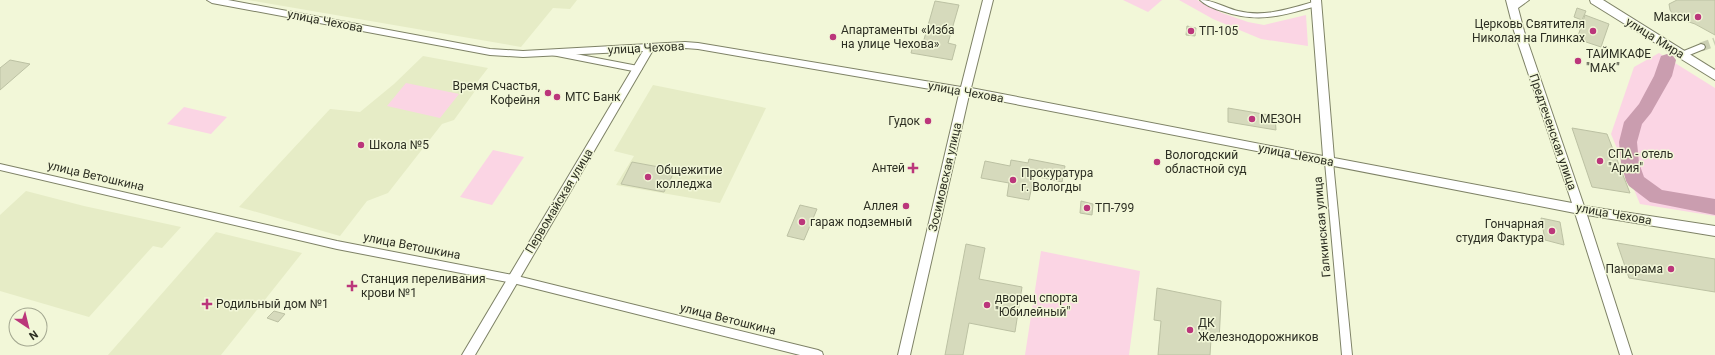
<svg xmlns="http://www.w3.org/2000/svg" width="1715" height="355" font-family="Roboto,sans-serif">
	<rect width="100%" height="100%" fill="#f2f7d8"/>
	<path fill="#e6ecc6" d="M248,0H577L570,9L553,8L521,47Z
		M423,56L488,68L478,81L475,91L454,120L442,124L388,193L367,201L340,236L239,207L330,109L360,112L394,84Z
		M653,85L766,108L720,203L616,185L634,156L614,151Z
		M26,191L84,206L181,227L162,248L153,246L89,317L0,291V215Z
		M216,232L302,253L221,355H108Z"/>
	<path fill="#fbd5e4" d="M1123,0H1162L1148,12Z
		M1179,0H1197L1222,13L1248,22L1264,25L1306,15L1308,46L1261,39L1213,19Z
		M1659,53L1715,88V216L1640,204L1611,134L1634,67Z
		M406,83L459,94L440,118L387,106Z
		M184,107L227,117L211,134L167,124Z
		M493,150L524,157L492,205L460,197Z
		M1041,251L1140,271L1129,355H1025Z"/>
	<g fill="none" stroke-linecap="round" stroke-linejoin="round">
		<path fill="#ca9daf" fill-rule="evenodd" d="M1667,54L1673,56L1676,60L1672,76L1651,113L1642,124L1637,142L1639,163L1644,177L1662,190L1715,199V215L1650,202L1629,186L1626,181L1621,163L1619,142L1624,122L1639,104L1654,76L1661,56Z"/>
	</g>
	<path fill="#d6dabc" stroke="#bcc1a3" d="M1677,0H1715V35L1695,24L1680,19L1672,13L1670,10L1669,4Z
		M935,1L959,5L948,43L956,45L952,60L911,53L914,42L923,43Z
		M1577,8L1586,11L1582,20L1574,17Z
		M1585,15L1609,24L1601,47L1577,39Z
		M1187,26L1196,28L1195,36L1186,35Z
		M10,60L30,64L0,90V68Z
		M1228,108L1275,116L1276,130L1228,122Z
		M1572,128L1607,134L1630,193L1592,187Z
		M1029,159L1065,166L1062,182L1034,176L1029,200L1007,196L1009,183L981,178L985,161L1010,166L1011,160L1028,163Z
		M632,162L675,170L664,192L621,184Z
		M1081,201L1093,204L1092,215L1080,213Z
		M800,205L817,209L804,240L787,236Z
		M1541,218L1560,222L1564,245L1545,240Z
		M1617,243L1715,259V292L1629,278Z
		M966,244L985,248L979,279L1022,287L1015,332L969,323L963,355H945Z
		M1157,288L1221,301L1219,341L1211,339L1210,355H1158L1161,321L1154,320Z
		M274,311L285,314L278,322L267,318Z"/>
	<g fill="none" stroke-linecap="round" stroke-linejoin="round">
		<path stroke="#cbcfb4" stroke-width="9" stroke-dasharray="9 4.5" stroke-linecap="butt" d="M1701,47L1715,42"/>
		<defs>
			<path id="minor" d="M1200,0C1214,0 1225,8 1238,11C1265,18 1291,8 1317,1L1321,3L1320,5C1283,15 1260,24 1222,11C1215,9 1205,5 1200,0Z
				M1701,44L1704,45L1705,47L1704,49L1682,58L1678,55L1679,53Z
				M555,50L638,66L642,69L638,72L552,55L551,53L552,51Z
				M1329,159L1333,162L1352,355H1342L1325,162Z
				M0,164L337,241L513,275L818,350L822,352L823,355H800L513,283L337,249L0,170Z"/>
			<path id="tertiary" d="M207,0H228L490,49L523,51L685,42L698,43L961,87L983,0H993L971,88L1323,156L1311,0H1321L1334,158L1572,203L1514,31L1506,0H1529L1518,8L1524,31L1584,206L1715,226V236L1587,215L1632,355H1620L1575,213L969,95L910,355H898L959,94L698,49L685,48L653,50L475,355H462L643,51L523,57L490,55L212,3Z"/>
			<path id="secondary" d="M1590,0H1603L1715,70V80L1591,3Z"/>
		</defs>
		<use href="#minor" stroke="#7e8266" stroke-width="2"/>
		<use href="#tertiary" stroke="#7e8266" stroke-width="2"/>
		<use href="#secondary" stroke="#7e8266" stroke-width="2"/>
		<use href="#minor" fill="#fff" fill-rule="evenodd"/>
		<use href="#tertiary" fill="#fff" fill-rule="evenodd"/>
		<use href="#secondary" fill="#fff" fill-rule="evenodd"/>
	</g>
	<g fill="#bb367b" stroke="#f2f7d8" stroke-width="1.5">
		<circle cx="1698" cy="17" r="4"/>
		<circle cx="1191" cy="31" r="4"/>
		<circle cx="1593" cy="31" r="4"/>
		<circle cx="833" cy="37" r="4"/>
		<circle cx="1578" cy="61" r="4"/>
		<circle cx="548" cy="93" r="4"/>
		<circle cx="557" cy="97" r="4"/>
		<circle cx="1252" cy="119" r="4"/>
		<circle cx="928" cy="121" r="4"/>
		<circle cx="361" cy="145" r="4"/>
		<circle cx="1600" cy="161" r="4"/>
		<circle cx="1157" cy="162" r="4"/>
		<path d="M911 162h4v4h4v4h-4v4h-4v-4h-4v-4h4z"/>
		<circle cx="648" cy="177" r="4"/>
		<circle cx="1013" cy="180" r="4"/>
		<circle cx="906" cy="206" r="4"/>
		<circle cx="1087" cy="208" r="4"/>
		<circle cx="802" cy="222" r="4"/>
		<circle cx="1552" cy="231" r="4"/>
		<circle cx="1671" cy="269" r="4"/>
		<path d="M350 280h4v4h4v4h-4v4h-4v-4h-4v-4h4z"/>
		<path d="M205 298h4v4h4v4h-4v4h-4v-4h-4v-4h4z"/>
		<circle cx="987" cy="305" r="4"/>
		<circle cx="1190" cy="330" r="4"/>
	</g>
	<g text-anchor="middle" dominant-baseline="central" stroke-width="3" stroke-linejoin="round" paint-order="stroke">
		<g font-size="12" fill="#2d2f23" stroke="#f2f7d8" text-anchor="start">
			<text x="1690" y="17" text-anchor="end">Макси</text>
			<text x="1585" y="24" text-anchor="end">Церковь Святителя<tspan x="1585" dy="14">Николая на Глинках</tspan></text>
			<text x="841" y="30">Апартаменты «Изба<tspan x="841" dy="14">на улице Чехова»</tspan></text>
			<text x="1199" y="31">ТП-105</text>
			<text x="1586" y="54">ТАЙМКАФЕ<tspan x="1586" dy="14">"МАК"</tspan></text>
			<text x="540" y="86" text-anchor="end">Время Счастья,<tspan x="540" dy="14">Кофейня</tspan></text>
			<text x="565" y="97">МТС Банк</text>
			<text x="1260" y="119">МЕЗОН</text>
			<text x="920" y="121" text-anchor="end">Гудок</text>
			<text x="369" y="145">Школа №5</text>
			<text x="1608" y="154">СПА - отель<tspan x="1608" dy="14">"Ария"</tspan></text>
			<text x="1165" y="155">Вологодский<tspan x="1165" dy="14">областной суд</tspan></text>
			<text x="905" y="168" text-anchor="end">Антей</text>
			<text x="656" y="170">Общежитие<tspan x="656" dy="14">колледжа</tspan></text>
			<text x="1021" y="173">Прокуратура<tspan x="1021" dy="14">г. Вологды</tspan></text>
			<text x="898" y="206" text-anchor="end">Аллея</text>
			<text x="1095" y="208">ТП-799</text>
			<text x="810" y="222">гараж подземный</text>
			<text x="1544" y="224" text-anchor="end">Гончарная<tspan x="1544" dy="14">студия Фактура</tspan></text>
			<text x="1663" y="269" text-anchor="end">Панорама</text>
			<text x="361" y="279">Станция переливания<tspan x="361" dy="14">крови №1</tspan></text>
			<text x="995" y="298">дворец спорта<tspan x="995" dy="14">"Юбилейный"</tspan></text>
			<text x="216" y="304">Родильный дом №1</text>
			<text x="1198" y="323">ДК<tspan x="1198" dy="14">Железнодорожников</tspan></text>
		</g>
		<g font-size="12" fill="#2d2f23" stroke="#f2f7d8">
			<text transform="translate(325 21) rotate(11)">улица Чехова</text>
			<text transform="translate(1655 38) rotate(32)">улица Мира</text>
			<text transform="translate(646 48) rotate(-3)">улица Чехова</text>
			<text transform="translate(966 92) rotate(10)">улица Чехова</text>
			<text transform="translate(1553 132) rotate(71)">Предтеченская улица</text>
			<text transform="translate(1296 155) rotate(11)">улица Чехова</text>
			<text transform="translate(96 176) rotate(13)">улица Ветошкина</text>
			<text transform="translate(945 177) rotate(-77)">Зосимовская улица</text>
			<text transform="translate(559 201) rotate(-59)">Первомайская улица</text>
			<text transform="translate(1614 214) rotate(10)">улица Чехова</text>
			<text transform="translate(1322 227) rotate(-95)">Галкинская улица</text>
			<text transform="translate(412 246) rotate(11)">улица Ветошкина</text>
			<text transform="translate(728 319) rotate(14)">улица Ветошкина</text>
		</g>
	</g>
	<g transform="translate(28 327) rotate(145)"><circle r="19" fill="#f2f7d8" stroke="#a3a790"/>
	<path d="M0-3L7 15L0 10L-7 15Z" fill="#bb367b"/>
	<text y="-6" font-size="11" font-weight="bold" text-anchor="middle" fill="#2d2f23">N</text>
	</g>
</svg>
